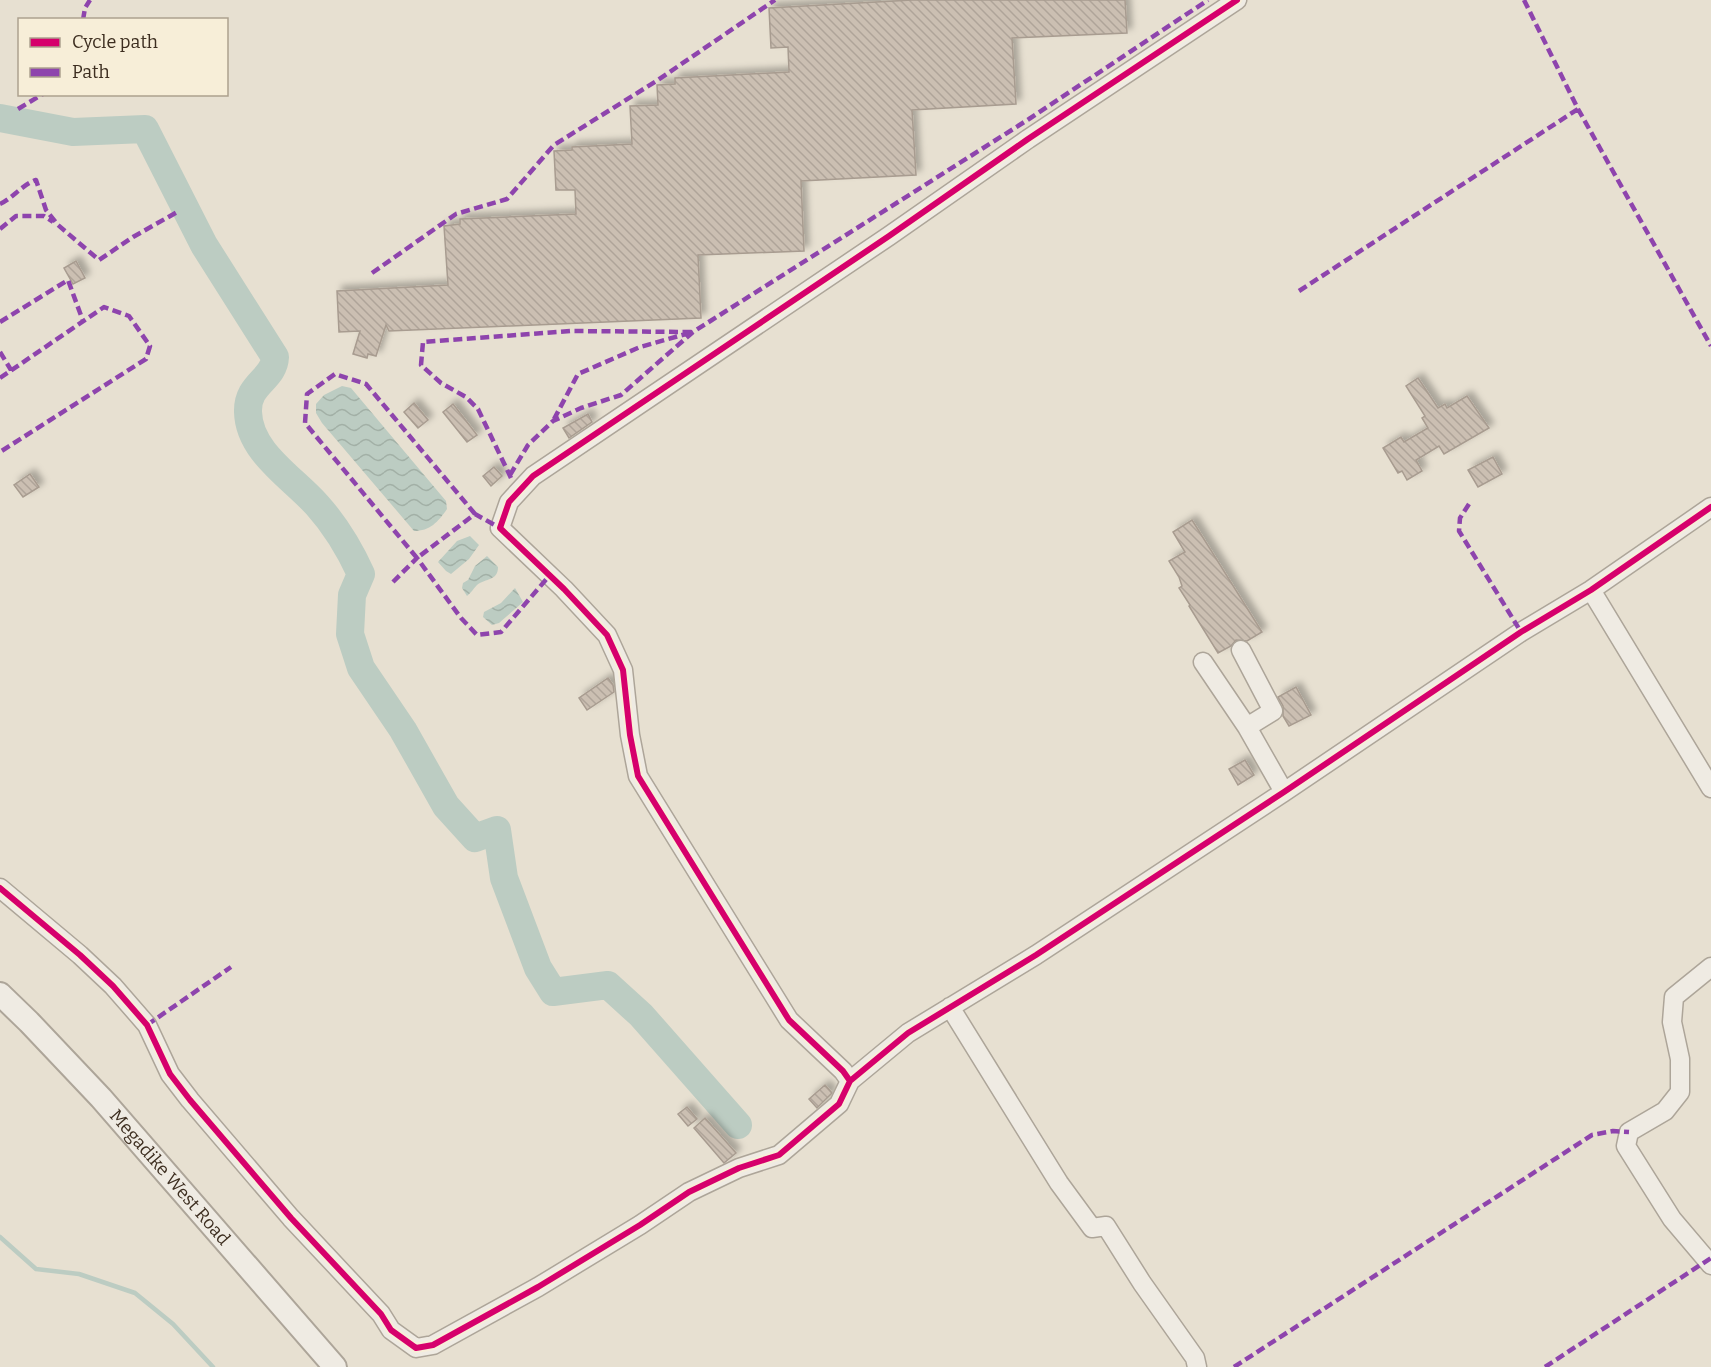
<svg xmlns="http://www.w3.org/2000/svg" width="1711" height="1367" font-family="Bitter,serif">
	<defs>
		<pattern id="water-waves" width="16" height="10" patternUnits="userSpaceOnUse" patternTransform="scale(1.5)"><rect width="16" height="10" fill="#bcccc2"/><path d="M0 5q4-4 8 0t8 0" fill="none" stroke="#a2b0a6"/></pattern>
		<pattern id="building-back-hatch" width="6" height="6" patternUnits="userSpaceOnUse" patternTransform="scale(1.5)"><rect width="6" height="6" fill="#cbbfb2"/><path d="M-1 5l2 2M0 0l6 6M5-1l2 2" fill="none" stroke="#afa499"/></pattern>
		<filter id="shadow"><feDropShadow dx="5" dy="-5" stdDeviation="3" flood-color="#0004"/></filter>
	</defs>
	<rect width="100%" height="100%" fill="#e7e0d1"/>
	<path fill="url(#water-waves)" d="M342,386L351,388L446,501L447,509C438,522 430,531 414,531L322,423L316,413V404L324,395Z
		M470,536L479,545L469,559L451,574L446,571L438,562L457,541Z
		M487,556L498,567C498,581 486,578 477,585C473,589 471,593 467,596L462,588L463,583L468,580L475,566Z
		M515,588L523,602L499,623L492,625L483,617L484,612L501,603Z"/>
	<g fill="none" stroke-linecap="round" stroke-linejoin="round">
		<path stroke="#bcccc2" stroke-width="4.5" d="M0,1237L36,1269L79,1274L135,1293L173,1324L213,1367"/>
		<path stroke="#bcccc2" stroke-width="28" d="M0,118L73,132L145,129L204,245L275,357C274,380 247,383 248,412C249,452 292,477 317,505C335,525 350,550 361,574L352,595L350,634L361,668L403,730L446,806L475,838L497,830L504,878L538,968L553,992L608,985L641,1015L738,1125"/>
	</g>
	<path fill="url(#building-back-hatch)" stroke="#a89c90" stroke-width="1.5" filter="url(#shadow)" d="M912,0H1125L1127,33L1012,38L1016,104L912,110L916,175L801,181L804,251L698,255L701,318L389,331L386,325L376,356L368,354L367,358L353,354L360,331L339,332L337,291L448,285L444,226L460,224V219L576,214L575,190H556L554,151L572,150V147L632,144L630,106L658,105L657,85L675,84V78L789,72L788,47L771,48L769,8Z
		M76,261L85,278L73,284L64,268Z
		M1418,378L1438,408L1445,404L1447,408L1467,396L1489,428L1444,454L1439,446L1416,460L1422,471L1407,480L1402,471L1398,473L1383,448L1401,437L1404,442L1428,428L1422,418L1425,416L1406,386Z
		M414,403L428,420L418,428L404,412Z
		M453,404L477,435L467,442L443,412Z
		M588,414L592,422L569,438L563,428Z
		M1493,457L1502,474L1478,487L1468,470Z
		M494,467L502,476L491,486L483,476Z
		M30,474L39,487L23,497L14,485Z
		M1192,520L1262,632L1247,641L1236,640L1231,646L1218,653L1189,606L1190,605L1179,588L1182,586L1179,577L1169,561L1185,552L1173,532Z
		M608,678L613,685L614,692L587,710L579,698Z
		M1296,687L1311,715L1289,726L1283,716V706L1278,697Z
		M1245,760L1254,775L1238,785L1229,769Z
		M825,1085L832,1093L817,1108L809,1099Z
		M687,1107L697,1119L688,1126L678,1114Z
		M705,1118L736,1153L724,1163L694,1128Z"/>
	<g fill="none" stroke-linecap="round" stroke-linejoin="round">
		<defs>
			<path id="minor" d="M1591,590L1711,788
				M1241,650L1273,711L1247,727
				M1203,662L1247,727L1284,792
				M0,888L80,955L113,986L147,1025L170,1074L190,1100L291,1218L381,1314L391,1330L416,1348L433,1345L538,1287L640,1225L689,1192L739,1168L779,1155L839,1104L850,1081L908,1033L1036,955L1284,792L1521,632L1591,590L1711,507
				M1711,967L1674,997L1672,1022L1680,1059V1092L1665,1111L1629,1132L1626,1146L1672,1219L1711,1265
				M950,1007L1059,1183L1092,1228L1106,1226L1142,1283L1195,1358L1197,1367
				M850,1081L843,1071L789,1020L638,776L630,735L623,670L607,635L564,589L500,528L509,502L533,476L889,236L1028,139L1237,0"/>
			<g id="tertiary">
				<path id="s1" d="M0,994L29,1022L101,1098L335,1367"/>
			</g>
		</defs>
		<use href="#minor" stroke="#ada599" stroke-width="21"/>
		<use href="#tertiary" stroke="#ada599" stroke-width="26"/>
		<use href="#minor" stroke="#efebe3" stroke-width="18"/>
		<use href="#tertiary" stroke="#efebe3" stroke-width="22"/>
		<path stroke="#8e44ad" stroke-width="4.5" stroke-dasharray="9 4.5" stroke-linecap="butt" d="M1524,0L1578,109L1711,346
			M83,20L85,8L90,0
			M18,109L43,94
			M0,204C13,198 23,184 36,180L46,210L58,225L99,260L133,237L179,211
			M0,229L16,216H44L53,222
			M372,273L456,214L507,199L554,145L658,80L775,0
			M1299,291L1578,109
			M0,322L68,280L83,321
			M0,352L11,370
			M0,378L104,307L129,316L150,346L146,359L0,452
			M510,475L528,445L553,421L581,408L621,395L693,332L1029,119L1208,0
			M511,478L478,409L466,397L441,383L421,365L423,342L570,331L693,332L640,347L578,374L553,421
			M1469,504L1460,518L1459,531L1521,632
			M475,514L366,384L335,374L307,394L305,423L417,558L475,514L500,528
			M393,582L417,558L461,618L477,635L501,632L550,575
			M147,1025L231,967
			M1234,1367L1592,1135L1613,1131L1629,1132
			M1545,1367L1711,1258"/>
		<defs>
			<path id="cycleway" d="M0,888L80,955L113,986L147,1025L170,1074L190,1100L291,1218L381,1314L391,1330L416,1348L433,1345L538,1287L640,1225L689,1192L739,1168L779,1155L839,1104L850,1081L908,1033L1036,955L1284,792L1521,632L1591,590L1711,507
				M850,1081L843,1071L789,1020L638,776L630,735L623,670L607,635L564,589L500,528L509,502L533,476L889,236L1028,139L1237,0"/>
		</defs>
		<use href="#cycleway" stroke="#f7eed8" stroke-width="10"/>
		<use href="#cycleway" stroke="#d6006c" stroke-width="6"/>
	</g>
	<g text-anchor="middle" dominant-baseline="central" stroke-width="5" stroke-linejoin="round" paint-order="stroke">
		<g font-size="18" fill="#3d2e20" stroke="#f7eed8">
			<text stroke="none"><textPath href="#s1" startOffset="250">Megadike West Road</textPath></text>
		</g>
	</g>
	<rect x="18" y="18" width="210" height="78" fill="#f7eed8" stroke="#ada18e" stroke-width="1.5"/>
	<rect x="30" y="38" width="30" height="9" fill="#d6006c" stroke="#ada18e" stroke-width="1.5"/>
	<text x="72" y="48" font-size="18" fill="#3d2e20">Cycle path</text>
	<rect x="30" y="68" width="30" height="9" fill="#8e44ad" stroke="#ada18e" stroke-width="1.5"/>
	<text x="72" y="78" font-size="18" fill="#3d2e20">Path</text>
</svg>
